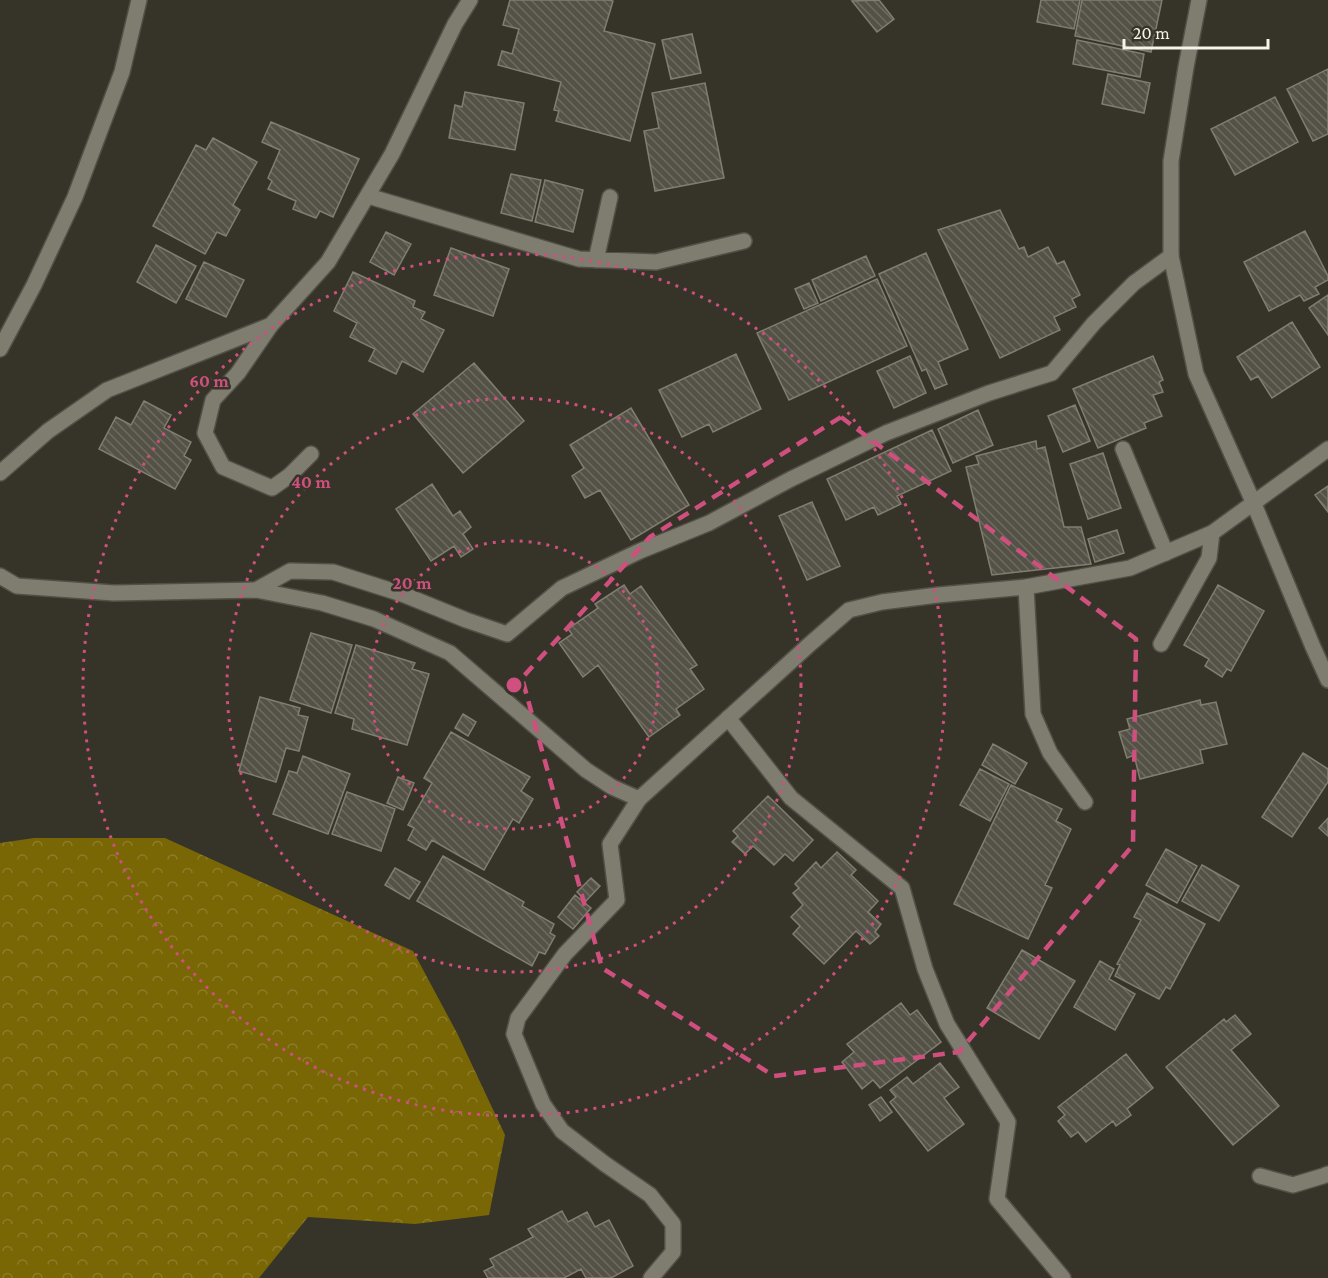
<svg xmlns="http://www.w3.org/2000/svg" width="1328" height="1278" font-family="'Crimson Pro',serif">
	<defs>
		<pattern id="forest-crowns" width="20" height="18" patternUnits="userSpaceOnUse" patternTransform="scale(1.5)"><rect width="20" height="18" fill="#796604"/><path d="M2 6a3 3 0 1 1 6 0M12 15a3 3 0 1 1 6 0" fill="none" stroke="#8d7c29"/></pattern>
		<pattern id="building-back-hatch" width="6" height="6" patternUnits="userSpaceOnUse" patternTransform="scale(1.5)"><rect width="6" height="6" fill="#545246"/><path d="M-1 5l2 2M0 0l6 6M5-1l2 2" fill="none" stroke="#6d6b61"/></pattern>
	</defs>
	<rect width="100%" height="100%" fill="#363429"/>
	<path fill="url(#forest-crowns)" d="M34,838H165L413,951L457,1033L505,1135L489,1215L415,1224L308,1217L259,1278H0V843Z"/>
	<path fill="url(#building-back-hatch)" stroke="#807e71" stroke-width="1.5" d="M510,0H608L613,1L604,31L655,44L630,141L556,121L559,111L554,110L561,82L498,65L502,51L512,54L519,29L503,25Z
		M879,0L894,19L877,32L852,1Z
		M1041,0H1080L1074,29L1037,22Z
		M1082,0H1162L1151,52L1075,36Z
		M692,34L701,73L671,79L662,40Z
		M1077,40L1144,54L1140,77L1073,64Z
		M1328,69V134L1313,141L1287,89Z
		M1108,74L1150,83L1144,113L1102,104Z
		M705,83L724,178L655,191L644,131L659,128L652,93Z
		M465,92L524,103L515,150L449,138L455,105L462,107Z
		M1275,97L1298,142L1235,175L1211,129Z
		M271,122L359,159L333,217L320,211L316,218L293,209L296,201L268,189L272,181L268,178L280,150L262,142Z
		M213,138L257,162L233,205L240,210L226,236L217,232L205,254L153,226L196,145L206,150Z
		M511,174L541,180L532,221L501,213Z
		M545,180L583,190L573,232L535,222Z
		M1000,210L1019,249L1024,247L1028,257L1048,247L1057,264L1064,261L1080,295L1072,299L1076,307L1054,317L1060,330L1000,358L938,230Z
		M1305,231L1328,276V280L1315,287L1319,294L1304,301L1300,295L1269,311L1244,262Z
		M386,232L411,244L394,275L370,262Z
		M156,245L196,266L176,303L137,282Z
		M451,248L509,269L493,316L434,295Z
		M926,253L968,349L938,362L947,384L935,389L926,369L922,371L879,274Z
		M866,256L875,276L821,301L812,280Z
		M204,262L244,280L226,317L186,299Z
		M353,272L415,301L413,307L425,312L421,319L444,330L423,372L402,361L396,374L369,361L375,349L350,337L357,323L334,311Z
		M877,279L907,346L789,400L757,333Z
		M809,283L818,303L804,309L795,289Z
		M1328,295V335L1309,308Z
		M1292,322L1320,367L1272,398L1258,376L1251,380L1237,357Z
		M736,354L761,409L713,432L709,424L682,437L659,390Z
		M910,356L926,393L894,408L877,371Z
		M1153,356L1163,380L1159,382L1163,392L1153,395L1162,416L1144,423L1146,428L1098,448L1073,389Z
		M474,363L524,421L463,473L413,414Z
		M144,401L171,415L164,428L191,442L184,456L191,460L175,489L99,449L116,417L131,425Z
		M1075,405L1090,441L1063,452L1048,416Z
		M631,408L689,505L631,540L600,490L585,498L572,476L584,468L570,445Z
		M978,410L993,445L953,463L938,429Z
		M932,430L951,471L897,496L901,504L878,515L874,507L846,520L827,479Z
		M1036,441L1037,449L1045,447L1064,527H1081L1091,564L992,575L966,467L979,464L976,456Z
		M1103,453L1121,508L1088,519L1070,464Z
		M432,484L453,516L460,511L471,527L463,534L473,549L461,557L454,546L431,561L396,509Z
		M1328,486V512L1315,495Z
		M812,502L840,566L807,580L779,516Z
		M1117,530L1124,553L1095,562L1088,539Z
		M624,585L630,594L641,586L697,665L690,669L704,689L676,709L680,715L649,737L598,665L583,677L559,643L572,634L568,629L598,608L595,604Z
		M1218,585L1264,611L1231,671L1227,669L1222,677L1205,666L1209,659L1184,645Z
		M311,633L352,645L331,713L290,700Z
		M356,645L415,663L412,669L429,674L407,745L352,729L354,719L335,713Z
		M260,697L300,708L298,715L308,717L299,751L286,748L276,782L239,771Z
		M1200,700L1201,705L1216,702L1227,744L1200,750L1203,763L1140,779L1134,755L1127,758L1119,732L1130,729L1127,719Z
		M463,714L476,722L468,736L455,728Z
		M451,732L530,777L521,791L533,799L519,823L513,819L484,870L432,840L426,850L408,840L414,828L408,825L432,783L424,778Z
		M993,744L1027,763L1015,784L982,765Z
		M1303,753L1328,769V782L1292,837L1262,817Z
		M303,756L350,774L328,834L273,814L289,771L297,773Z
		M980,769L1009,784L990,821L960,805Z
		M398,777L414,783L403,810L387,803Z
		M1011,785L1062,809L1056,821L1071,829L1045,885L1052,888L1028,939L954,904Z
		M347,792L395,809L381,851L332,834Z
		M768,796L813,840L793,861L785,854L774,865L753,846L745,854L732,842L738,836L733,831Z
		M1328,818V836L1319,828Z
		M1166,849L1197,866L1177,903L1146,885Z
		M837,852L856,870L851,875L878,901L868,912L881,924L875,932L879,936L870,944L856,931L824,964L793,934L800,926L791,917L803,905L793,893L799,888L795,884L816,862L821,868Z
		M443,856L524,902L522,906L554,924L550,933L555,936L545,954L539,952L532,966L417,901Z
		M1202,865L1239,886L1219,921L1182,901Z
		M395,868L420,882L409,899L385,885Z
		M591,878L600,886L586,901L577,892Z
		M1147,893L1205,924L1170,989L1166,987L1159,999L1115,976L1120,965L1117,964L1141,920L1134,917Z
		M575,895L591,908L573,929L558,917Z
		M1022,950L1075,981L1039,1039L987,1008Z
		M1100,961L1114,969L1109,979L1135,994L1115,1030L1074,1007Z
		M901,1003L910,1015L917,1010L941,1042L880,1088L873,1080L862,1089L842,1062L854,1052L847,1044Z
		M1235,1015L1251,1034L1231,1050L1279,1106L1233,1145L1166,1067L1224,1019L1226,1022Z
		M1126,1054L1153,1088L1127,1109L1131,1115L1116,1126L1113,1121L1086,1142L1078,1132L1071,1137L1058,1121L1065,1115L1058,1107Z
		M940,1063L959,1087L944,1098L964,1124L928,1151L890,1102L896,1097L890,1090L907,1077L913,1084Z
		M881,1097L892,1112L880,1121L869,1105Z
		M562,1211L568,1222L587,1212L595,1227L609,1220L633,1266L611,1278H586L581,1269L564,1278H488L484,1271L494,1266L490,1259L533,1237L528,1229Z"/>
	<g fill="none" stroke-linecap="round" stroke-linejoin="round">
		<defs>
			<path id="lane" d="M368,196L579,259L656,262L744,241
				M596,260L610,197
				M271,325L238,373L213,400L205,433L223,467L272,488L289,476L311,454
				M1123,449L1166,553
				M1026,587L1033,714L1050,753L1085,802
				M256,590L290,571L333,572L402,594L466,620L507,634L562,588L640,551L709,523L791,479L886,433L989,393L1052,373L1094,323L1134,283L1171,256
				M1161,644L1209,558L1212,533
				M728,718L791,798L902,888L925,969L947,1024L1008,1122L997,1199L1063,1278
				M639,799L610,844L617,900L565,954L518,1018L514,1034L543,1104L562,1131L605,1164L650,1195L673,1224V1252L651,1278
				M1260,1176L1293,1185L1323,1176L1328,1174"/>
			<path id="street" d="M1199,0L1186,67L1171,161V256L1196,374L1254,504L1313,647L1328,680
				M0,349L34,285L75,197L122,72L139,0
				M0,473L48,431L107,390L271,325L328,262L392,154L455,24L470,0
				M0,576L17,586L114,593L256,590L322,603L374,619L450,653L586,770L612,787L639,799L810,644L849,610L882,602L938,595L1026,587L1130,568L1212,533L1328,449"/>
		</defs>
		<use href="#lane" stroke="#524f46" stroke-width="18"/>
		<use href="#street" stroke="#524f46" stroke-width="18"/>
		<use href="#lane" stroke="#7f7c70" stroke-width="15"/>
		<use href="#street" stroke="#7f7c70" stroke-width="15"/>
	</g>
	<path fill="none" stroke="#cf4f7f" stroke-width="4.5" stroke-dasharray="12 8" stroke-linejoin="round" d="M841,417L1136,639L1133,845L959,1052L774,1076L602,968L522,678L650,537Z"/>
	<g fill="none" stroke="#cf4f7f" stroke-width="3" stroke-dasharray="3 6">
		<circle cx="514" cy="685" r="144"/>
		<circle cx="514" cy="685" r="287"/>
		<circle cx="514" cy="685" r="431"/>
	</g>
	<circle cx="514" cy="685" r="9" fill="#cf4f7f" stroke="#363429" stroke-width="3"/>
	<g font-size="18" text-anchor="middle" font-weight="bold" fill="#cf4f7f" stroke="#363429" stroke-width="5" stroke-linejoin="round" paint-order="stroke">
		<text x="209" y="387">60 m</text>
		<text x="311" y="488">40 m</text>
		<text x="412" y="589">20 m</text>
	</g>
	<path d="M1124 39v9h144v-9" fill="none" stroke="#f5f3ec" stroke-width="3"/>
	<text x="1133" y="39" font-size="18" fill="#f5f3ec" stroke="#363429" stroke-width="4.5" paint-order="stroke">20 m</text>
</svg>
